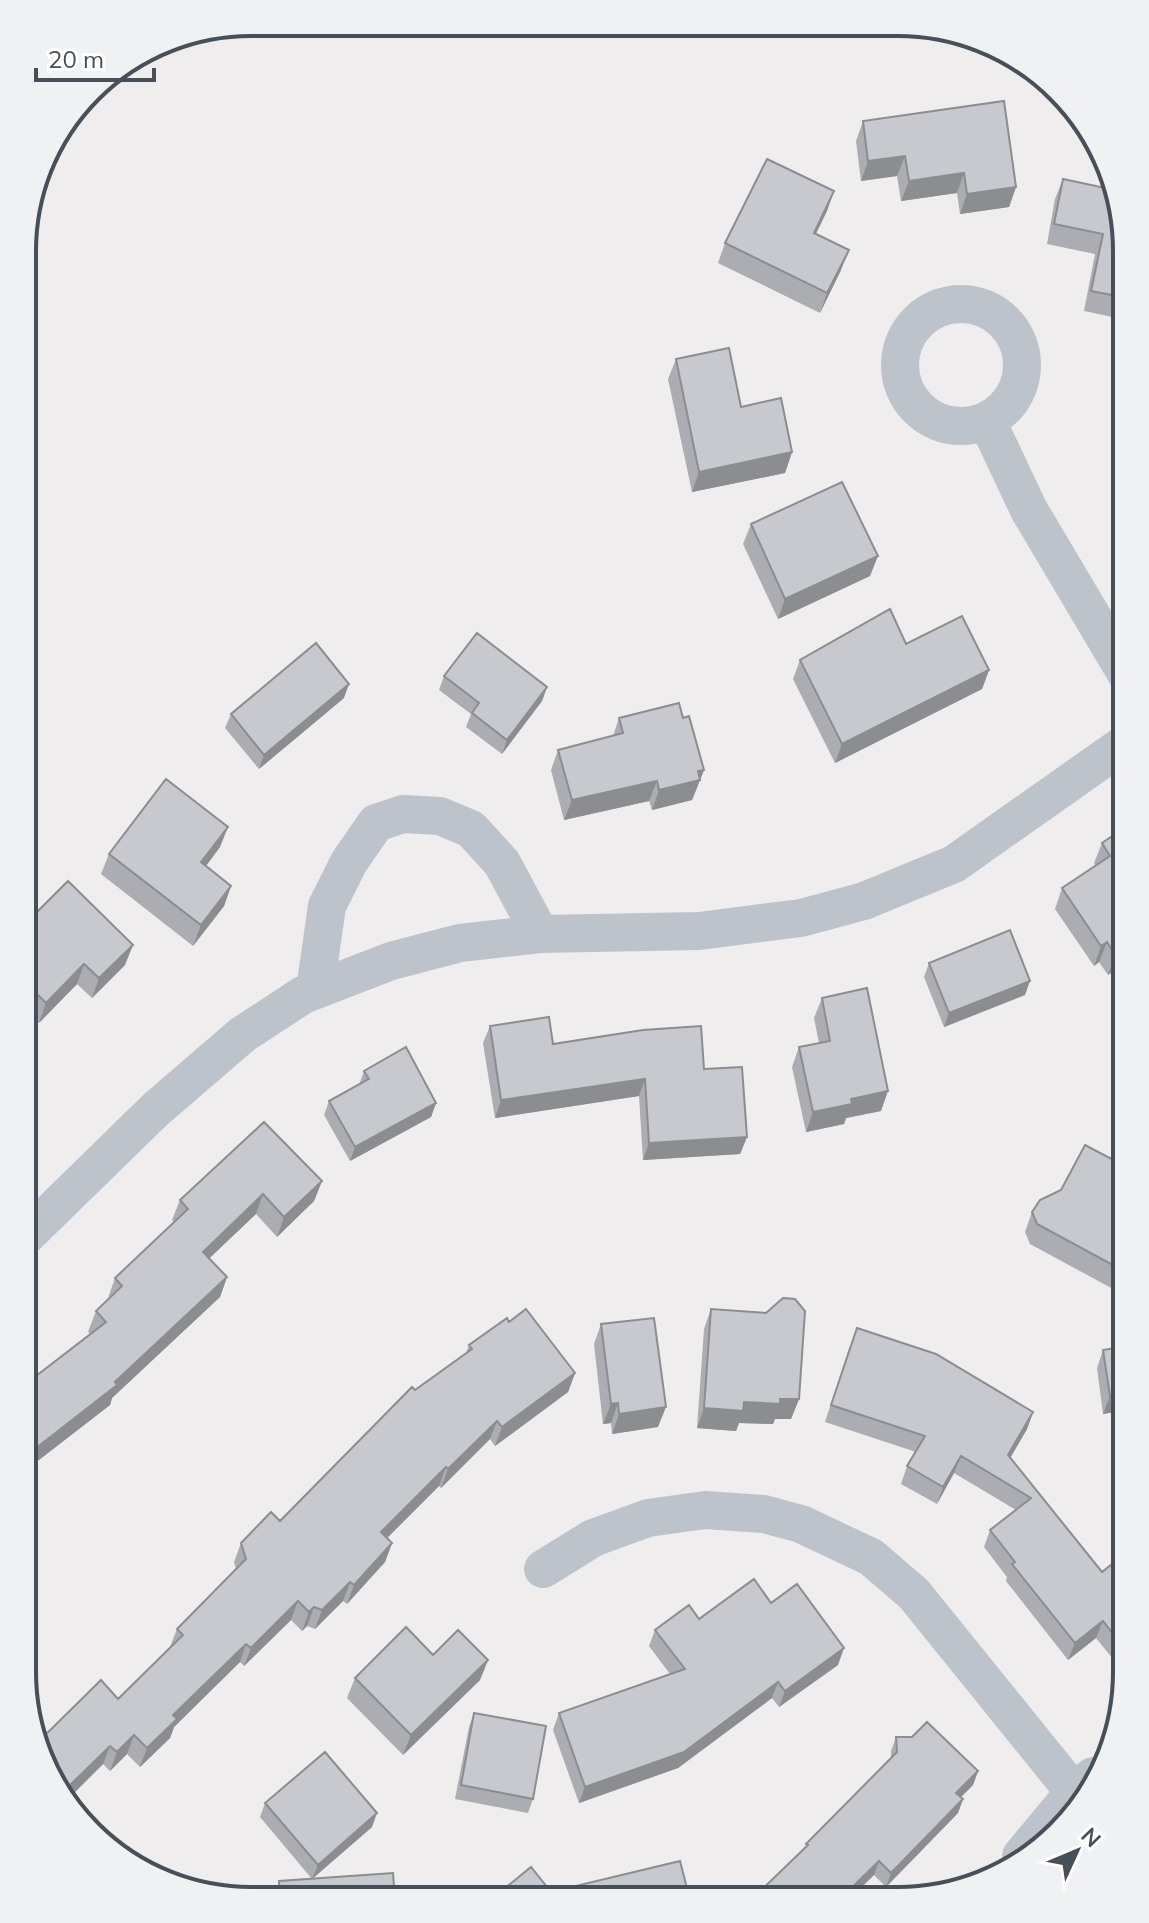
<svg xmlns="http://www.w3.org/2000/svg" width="1149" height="1923" font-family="Mulish,sans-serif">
	<rect width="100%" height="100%" fill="#efeded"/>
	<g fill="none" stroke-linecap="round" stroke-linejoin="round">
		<path stroke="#bdc3cb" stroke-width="38" d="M900 365a61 61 0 1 1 122 0a61 61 0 1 1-122 0Z
			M987,421L1029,510L1127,675
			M315,990L327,906L349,862L376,823L403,814L440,816L471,829L502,863L540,934
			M23,1239L155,1110L242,1035L303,995L391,961L460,943L540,934L699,931L801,918L864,901L954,864L1127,742
			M543,1569L593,1538L648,1518L705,1510L764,1514L801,1524L871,1557L914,1594L1074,1792
			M1021,1856L1074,1792L1093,1776"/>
	</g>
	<path fill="#abadb2" d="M863,121L1016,187L1009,207L960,214L957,193L901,201L897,176L861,181L856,141Z
		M1063,179L1127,251V320L1084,311L1095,254L1047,244L1055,199Z
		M827,211L816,234L841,270L820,313L718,263L725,243Z
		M676,359L741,407L792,452L785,473L692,492L668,379Z
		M751,524L870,576L778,619L743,544Z
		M906,644L989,670L982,689L835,763L793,679L800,660Z
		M444,676L547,687L542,701L502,754L466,727L471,714L439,690Z
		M344,698L259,769L225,728L231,714Z
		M619,718H683L704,770L692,800L652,810L649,801L564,820L551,770L558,750L613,736Z
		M1127,826V962L1108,975L1099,962L1094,966L1055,909L1062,888L1096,866L1094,863L1102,843Z
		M220,847L206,866L231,886L224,906L193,946L101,874L109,854Z
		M23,926L125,965L92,998L77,984L39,1023L23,1007Z
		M929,963L1025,995L944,1027L924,977Z
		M822,998L881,1111L846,1118L844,1124L806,1132L792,1067L799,1047L819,1043L814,1018Z
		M490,1026L553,1044L704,1069L747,1137L740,1154L643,1160L639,1096L495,1118L483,1043Z
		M364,1071L436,1103L431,1117L350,1161L324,1115L329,1101L359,1085Z
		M322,1181L314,1201L277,1237L256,1214L209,1258L227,1277L220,1297L112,1398L110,1405L22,1473V1385L23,1386L91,1334L88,1332L96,1311L108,1299V1298L115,1278L174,1222L172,1220L180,1200Z
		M1032,1212L1127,1269L1115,1290L1030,1244L1025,1232Z
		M1127,1305V1410L1103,1414L1097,1368L1103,1350L1117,1348L1114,1324L1120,1306Z
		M711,1309L799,1399L791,1419H775L773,1424L739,1423L736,1431L697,1428L704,1329Z
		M509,1322L575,1373L568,1392L495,1446L490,1439L441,1488L439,1486L387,1538L392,1543L385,1562L347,1604L343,1601L315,1629L307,1626L302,1631L291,1620L244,1666L240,1662L174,1727L170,1738L140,1767L127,1754L110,1771L103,1764L69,1798L39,1759L118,1699L170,1647L177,1629L236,1569L234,1562L241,1543L280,1521L415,1390L466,1353L469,1345Z
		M601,1324L658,1427L612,1434L611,1423L603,1424L594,1344Z
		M850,1345L1033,1412L1027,1429L1010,1458L1102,1572L1127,1552L1126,1664L1121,1669L1096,1638L1068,1660L1006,1581L1007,1577L984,1547L990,1530L1016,1510L954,1473L937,1504L901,1484L907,1466L916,1452L825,1422Z
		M771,1603L838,1665L779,1707L772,1698L678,1768L579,1803L553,1730L559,1713L670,1674L649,1646L655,1630Z
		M433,1655L488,1660L480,1680L403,1755L347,1698L355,1678Z
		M474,1713L533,1799L528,1813L455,1799L469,1727Z
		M896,1737L978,1771L973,1785L961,1797L963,1799L958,1813L886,1887L874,1875L805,1848L806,1844L891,1758V1751Z
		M265,1803L372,1827L312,1879L260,1817Z
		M279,1881L395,1900L273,1899Z
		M504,1889L551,1892L690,1900H500Z"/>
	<path fill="#8b8d91" d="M905,156L897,176L861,181L868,161Z
		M964,173L957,193L901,201L909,181Z
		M1016,187L1009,207L960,214L967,194Z
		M834,191L827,211L806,253L814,233Z
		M849,250L841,270L820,313L827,293Z
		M792,452L785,473L692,492L699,472Z
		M878,556L870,576L778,619L785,599Z
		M989,670L982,689L835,763L842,744Z
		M349,684L344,698L259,769L264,755Z
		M547,687L542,701L502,754L507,740Z
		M704,770L692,800L652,810L659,790L698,771Z
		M657,781L649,801L564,820L572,800Z
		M228,827L220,847L194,882L201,862Z
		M231,886L224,906L193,946L201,925Z
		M1107,942L1099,962L1094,966L1101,946Z
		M133,945L125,965L92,998L99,978Z
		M1127,947V962L1108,975L1115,955Z
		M84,964L77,984L39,1023L46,1003Z
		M1030,981L1025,995L944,1027L949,1013Z
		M645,1079L639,1096L495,1118L501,1100Z
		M888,1091L881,1111L846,1118L844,1124L806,1132L813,1112L851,1099Z
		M436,1103L431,1117L350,1161L355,1147Z
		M747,1137L740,1154L643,1160L649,1143Z
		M322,1181L314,1201L277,1237L284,1217Z
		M263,1194L256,1214L195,1272L203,1252Z
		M1127,1262V1269L1115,1290L1122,1270Z
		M227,1277L220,1297L112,1398L110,1405L22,1473V1459L115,1382Z
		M575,1373L568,1392L495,1446L502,1427Z
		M1127,1393V1410L1103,1414L1110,1396Z
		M780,1399H799L791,1419H775L773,1424L739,1423L736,1431L697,1428L704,1408Z
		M618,1403L611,1423L603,1424L611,1404Z
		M666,1407L658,1427L612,1434L619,1414Z
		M1033,1412L1027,1429L1002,1472L1008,1455Z
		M497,1421L490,1439L441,1488L448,1469Z
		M961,1456L954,1473L937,1504L943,1487Z
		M446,1467L439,1486L374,1551L381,1532Z
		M392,1543L385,1562L347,1604L354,1585Z
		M350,1582L343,1601L315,1629L322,1610Z
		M298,1601L291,1620L244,1666L251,1648Z
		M314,1607L307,1626L302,1631L309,1612Z
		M1103,1621L1096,1638L1068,1660L1075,1643Z
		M246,1644L240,1662L174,1727L170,1738L140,1767L147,1748L173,1715Z
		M844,1648L838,1665L779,1707L785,1691Z
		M1126,1653V1664L1121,1669Z
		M488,1660L480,1680L403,1755L411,1735Z
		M778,1682L772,1698L678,1768L579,1803L585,1787Z
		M134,1735L127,1754L110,1771L117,1752Z
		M110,1746L103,1764L69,1798L64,1791Z
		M978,1771L973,1785L951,1807L956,1793Z
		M963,1799L958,1813L886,1887L891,1873Z
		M377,1813L372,1827L312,1879L318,1865Z
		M879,1861L874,1875L848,1901H838Z"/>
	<path fill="#c7c9cf" stroke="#8b8d91" stroke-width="2" d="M1004,101L1016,187L967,194L964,173L909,181L905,156L868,161L863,121Z
		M767,159L834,191L814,233L849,250L827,293L725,243Z
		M1063,179L1115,190L1127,251V298L1091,291L1103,234L1054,224Z
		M729,348L741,407L781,398L792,452L699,472L676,359Z
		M842,482L878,556L785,599L751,524Z
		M890,609L906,644L962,616L989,670L842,744L800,660Z
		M477,633L547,687L507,740L472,713L479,703L444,676Z
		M316,643L349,684L264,755L231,714Z
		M679,703L683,718L689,716L704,770L698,771L700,780L659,790L657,781L572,800L558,750L623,733L619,718Z
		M166,779L228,827L201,862L231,886L201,925L109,854Z
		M1127,826V947L1115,955L1107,942L1101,946L1062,888L1110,856L1102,843Z
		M68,881L133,945L99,978L84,964L46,1003L23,980V926Z
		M1010,930L1030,981L949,1013L929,963Z
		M867,988L888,1091L851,1099L852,1104L813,1112L799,1047L830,1041L822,998Z
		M549,1017L553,1044L643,1030L701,1026L704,1069L742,1067L747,1137L649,1143L645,1079L501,1100L490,1026Z
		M406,1047L436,1103L355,1147L329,1101L369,1079L364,1071Z
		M264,1122L322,1181L284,1217L263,1194L203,1252L227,1277L115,1382L117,1385L22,1459V1385L23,1386L106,1322L96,1311L122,1286L115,1278L188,1209L180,1200Z
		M1085,1145L1127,1167V1262L1122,1270L1037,1224L1032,1212L1040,1200L1061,1190Z
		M783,1298L795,1299L805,1311L799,1399H780V1404L744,1402L743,1411L704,1408L711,1309L766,1313Z
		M1127,1305V1393L1110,1396L1103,1350L1126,1346L1120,1306Z
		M526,1309L575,1373L502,1427L497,1421L448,1469L446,1467L381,1532L392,1543L354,1585L350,1582L322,1610L314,1607L309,1612L298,1601L251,1648L246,1644L173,1715L177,1719L147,1748L134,1735L117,1752L110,1746L64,1791L39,1759L36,1744L101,1680L118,1699L183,1635L177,1629L246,1559L241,1543L271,1512L280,1521L412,1387L415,1390L472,1349L469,1345L507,1318L509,1322Z
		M654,1318L666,1407L619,1414L618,1403L611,1404L601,1324Z
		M857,1328L936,1354L1033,1412L1008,1455L1102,1572L1127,1552L1126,1651L1103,1621L1075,1643L1012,1564L1015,1562L990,1530L1031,1498L961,1456L943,1487L907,1466L925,1436L831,1405Z
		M754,1579L771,1603L797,1584L844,1648L785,1691L778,1682L684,1752L585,1787L559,1713L685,1669L655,1630L689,1605L699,1619Z
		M406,1627L433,1655L458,1630L488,1660L411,1735L355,1678Z
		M474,1713L546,1726L533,1799L461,1785Z
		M927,1722L978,1771L956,1793L963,1799L891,1873L879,1861L838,1901H750L808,1845L806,1844L897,1752L896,1737H912Z
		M325,1752L377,1813L318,1865L265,1803Z
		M680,1861L690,1900H506L510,1896L504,1889L531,1867L551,1892Z
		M393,1873L395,1900L280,1899L279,1881Z"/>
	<path d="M0 0H1149V1923H0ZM251 36H898A215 215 0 0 1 1113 251V1672A215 215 0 0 1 898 1887H251A215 215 0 0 1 36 1672V251A215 215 0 0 1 251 36Z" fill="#f0f1f2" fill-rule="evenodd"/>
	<path fill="none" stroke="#474f58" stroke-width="4" d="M251 36H898A215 215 0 0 1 1113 251V1672A215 215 0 0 1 898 1887H251A215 215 0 0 1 36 1672V251A215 215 0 0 1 251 36Z"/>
	<g transform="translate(1077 1851) rotate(46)" stroke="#ffffff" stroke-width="6" paint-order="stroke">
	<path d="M0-6L14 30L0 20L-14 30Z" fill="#474f58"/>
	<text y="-12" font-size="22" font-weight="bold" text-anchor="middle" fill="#474f58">N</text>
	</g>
	<path d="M36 68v12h118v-12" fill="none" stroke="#474f58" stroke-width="4"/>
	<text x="48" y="68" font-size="24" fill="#474f58" stroke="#ffffff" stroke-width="6" paint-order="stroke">20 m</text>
</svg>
